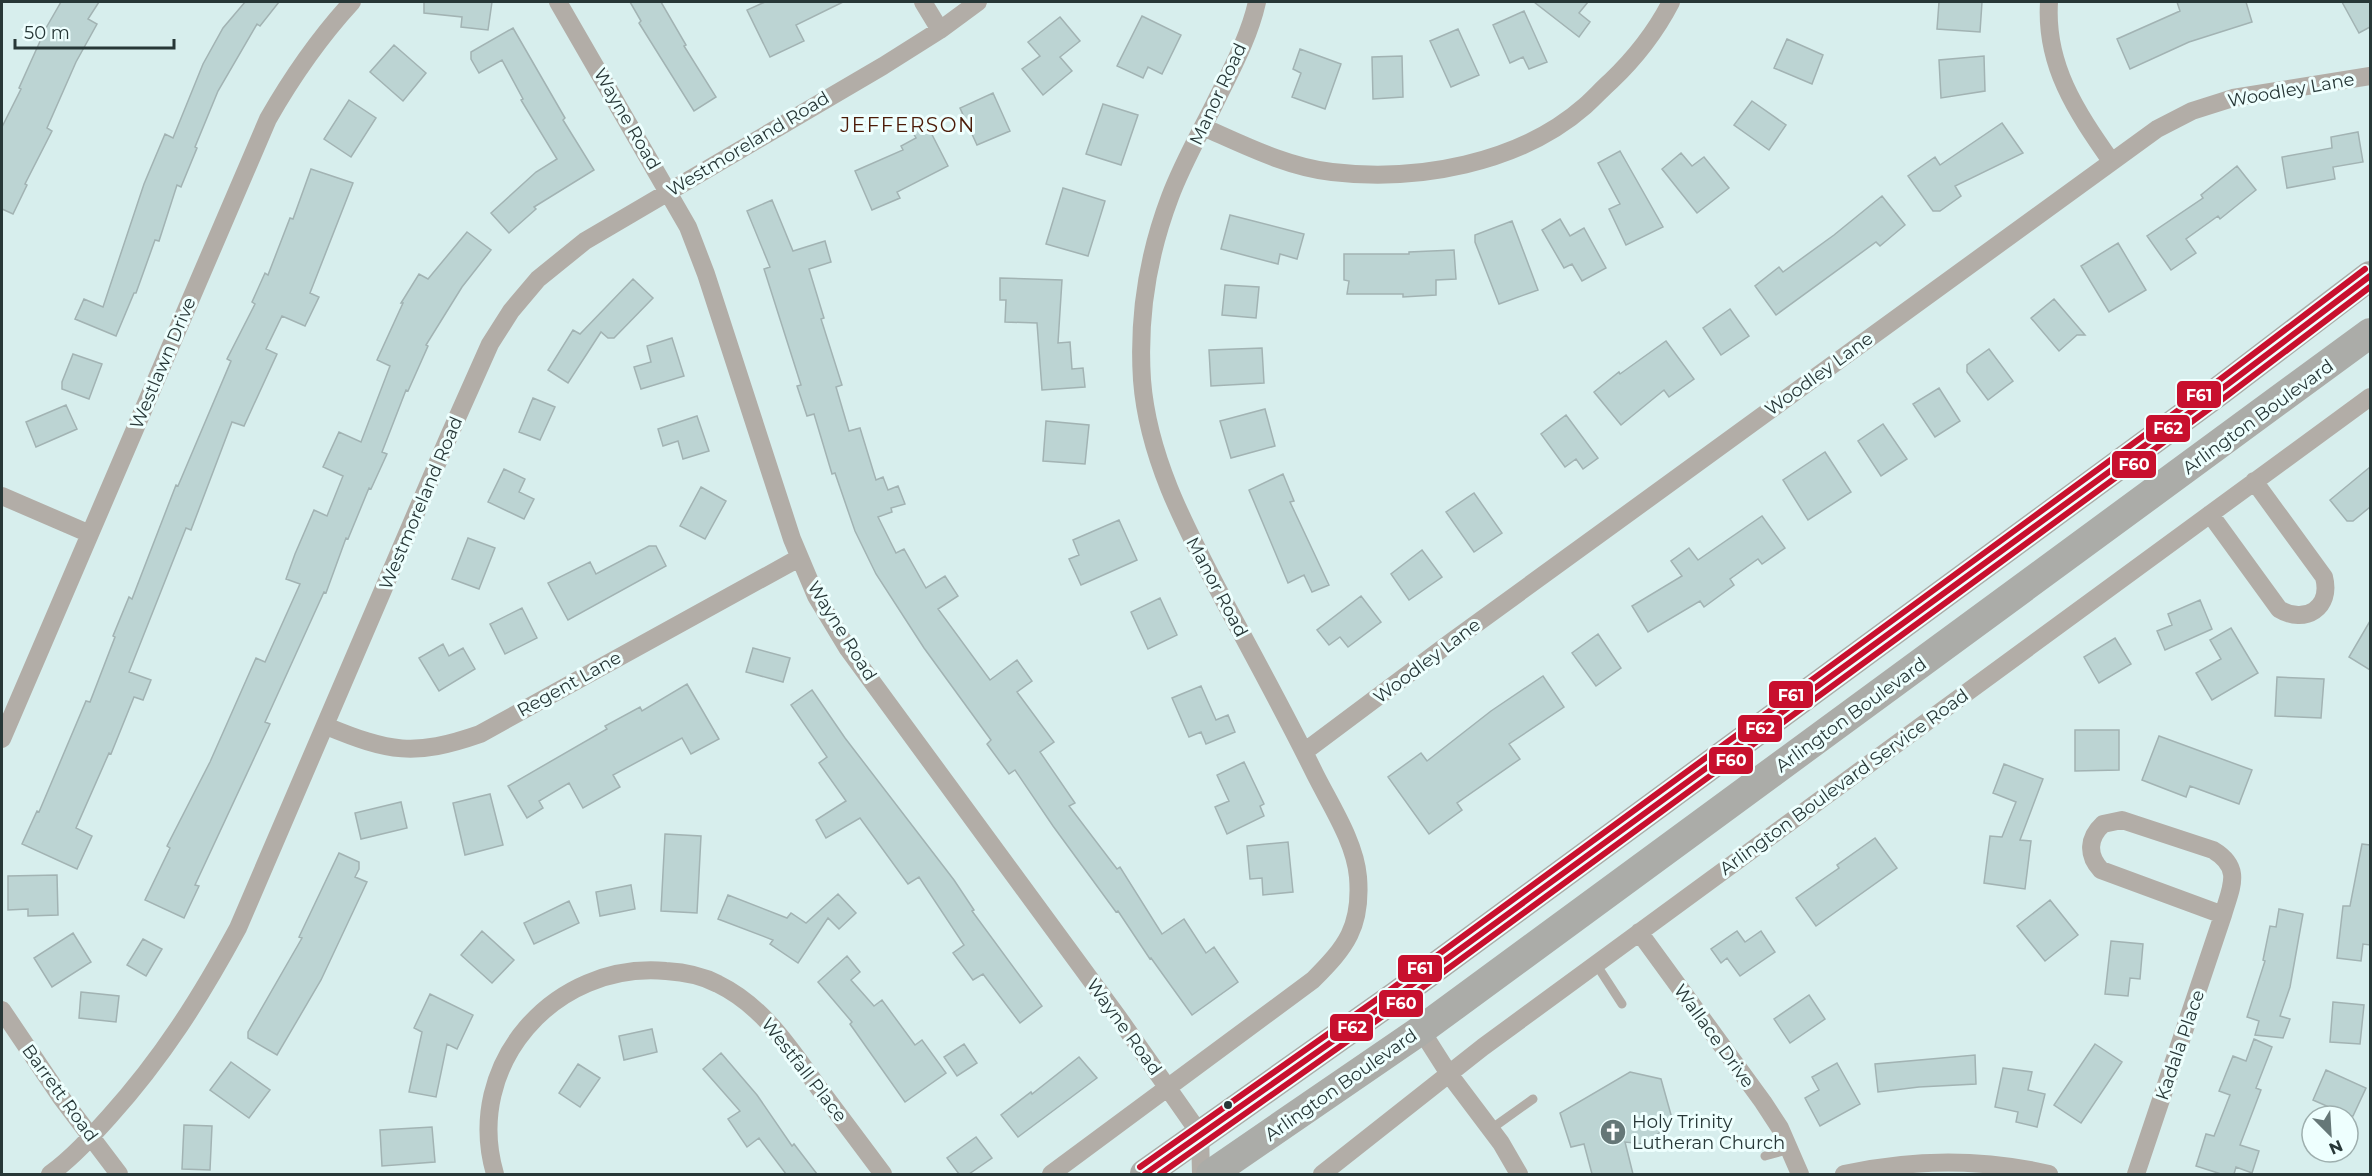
<svg xmlns="http://www.w3.org/2000/svg" width="2372" height="1176" font-family="Montserrat,sans-serif">
	<rect width="100%" height="100%" fill="#d7eeed"/>
	<path fill="#bcd4d3" stroke="#a2b3b3" stroke-width="1.5" d="M61,2H99L88,19L97,24L76,62L47,128L52,131L25,184L27,185L13,214L2,209V127L21,89L19,88L46,28Z
		M245,2H279L260,26L257,24L218,91L195,147L197,148L181,187L177,185L159,241L155,240L136,293H134L116,336L75,319L84,299L103,307L144,184L165,134L173,138L203,64L223,28Z
		M424,2H492L488,30L461,27L462,17L424,13Z
		M630,2H661L686,45L684,46L716,97L694,111L639,23L641,21Z
		M765,2H843L796,25L804,41L770,57L747,10Z
		M1534,2H1588L1579,13L1590,22L1579,37Z
		M1939,2H1982L1980,32L1937,29Z
		M2177,2H2246L2252,22L2189,42L2130,69L2117,39L2180,11Z
		M2342,2H2370V27L2359,33Z
		M1524,11L1547,62L1529,69L1523,57L1510,63L1493,25Z
		M1142,16L1181,35L1162,74L1148,67L1143,78L1117,66Z
		M1060,17L1080,41L1060,57L1072,71L1043,95L1022,69L1040,56L1028,42Z
		M513,28L565,118L563,120L594,170L534,207L536,209L509,233L491,213L536,172L557,159L521,100L523,99L502,60L479,73L471,59V52Z
		M1458,29L1479,75L1451,87L1430,41Z
		M1787,39L1823,55L1812,84L1774,68Z
		M394,45L426,73L403,101L370,72Z
		M1300,49L1341,64L1325,109L1292,97L1301,73L1293,69Z
		M1402,56L1403,97L1373,99L1372,57Z
		M1984,56L1985,91L1941,98L1939,60Z
		M993,93L1010,131L977,145L960,108Z
		M349,100L376,118L351,157L324,139Z
		M1752,101L1786,125L1769,150L1734,125Z
		M1103,104L1138,115L1121,165L1086,154Z
		M923,117L948,166L897,192L900,198L872,210L855,171L903,150L901,146L916,138L908,124Z
		M2002,123L2023,153L1955,186L1961,196L1940,211H1933L1908,176L1935,157L1940,165Z
		M2358,132L2363,162L2333,167L2335,179L2287,188L2282,157L2332,148L2331,137Z
		M1620,151L1663,227L1626,245L1609,209L1620,204L1598,163Z
		M1681,153L1692,166L1704,157L1729,188L1697,213L1662,169Z
		M2237,166L2256,190L2220,219L2218,216L2186,239L2196,253L2171,270L2147,236L2203,198L2201,195Z
		M311,169L353,183L310,293L319,297L305,326L282,316L266,349L277,354L244,426L232,422L191,530L186,528L129,672L151,680L143,700L134,697L111,754L109,753L76,828L92,836L77,869L22,844L37,811L39,812L86,701L90,702L115,637L113,636L129,597L132,599L176,485L178,486L231,361L227,359L255,304L252,302L265,273L268,275L290,218L293,219Z
		M1063,188L1105,201L1088,256L1046,244Z
		M1882,196L1905,225L1880,246L1876,242L1776,315L1755,286L1779,267L1783,272L1834,235Z
		M772,200L793,251L825,241L831,262L809,269L824,318L821,319L842,385L836,387L849,431L860,428L876,480L883,477L888,490L898,486L905,504L891,508L892,512L878,517L896,553L904,549L926,588L945,576L958,596L938,609L990,680L1017,660L1032,681L1017,692L1054,742L1040,752L1075,803L1069,806L1117,869L1120,867L1162,934L1184,919L1206,953L1214,947L1238,982L1192,1015L1151,958L1150,959L1118,911L1116,912L1053,826L1015,770L1009,774L987,744L991,740L924,648L876,574L855,531L835,473L832,474L814,414L807,416L797,386L801,385L764,269L770,267L747,211Z
		M1230,215L1304,234L1297,259L1280,254L1278,264L1221,249Z
		M1560,219L1570,236L1584,228L1606,268L1582,281L1572,264L1564,268L1542,230Z
		M1512,221L1538,290L1499,304L1475,242V235Z
		M467,232L491,250L462,287L426,345L428,346L408,391L406,390L382,452L387,454L371,489L369,488L348,539L346,538L326,593L324,592L265,722L270,724L195,885L199,886L184,918L145,900L170,848L167,846L210,762L256,658L265,662L300,584L286,579L295,554L314,510L327,516L343,476L323,467L339,432L361,442L390,366L377,360L403,303H401L419,274L428,279Z
		M2118,243L2146,290L2109,312L2081,266Z
		M1454,250L1456,279L1436,280V295L1403,297V294H1347L1349,281L1344,280V254H1409V252Z
		M1000,278L1062,280L1058,343L1070,342L1072,369L1083,368L1085,387L1042,390L1037,323L1005,322L1006,300H1000Z
		M633,279L653,298L614,338H608L601,332L568,383L548,370L573,330L580,334Z
		M1225,285L1259,287L1256,318L1222,315Z
		M2054,299L2085,335H2077L2059,351L2031,318Z
		M1730,309L1749,336L1721,355L1703,328Z
		M672,338L684,376L641,389L634,367L651,362L647,346Z
		M1666,341L1694,379L1669,397L1664,390L1621,425L1594,392L1619,372L1620,374Z
		M1262,348L1264,383L1211,386L1209,350Z
		M1989,349L2013,381L1988,400L1967,372V365Z
		M73,354L102,364L89,399L62,389V382Z
		M1939,388L1960,421L1935,437L1913,404Z
		M533,398L555,407L540,440L519,432Z
		M66,405L77,429L36,447L26,422Z
		M1265,409L1275,446L1231,458L1220,421Z
		M1566,415L1598,458L1583,469L1576,459L1565,467L1541,434Z
		M697,416L709,451L683,459L678,441L663,446L658,429Z
		M1046,421L1089,425L1085,464L1043,461Z
		M1883,424L1907,459L1881,476L1858,441Z
		M1825,452L1851,492L1808,520L1783,480Z
		M2370,467V507L2353,521H2347L2330,500Z
		M504,469L525,479L519,492L534,499L524,519L488,502Z
		M1283,474L1294,501L1290,502L1329,585L1312,592L1304,575L1288,583L1249,490Z
		M701,487L726,501L705,539L680,526Z
		M1474,493L1502,533L1474,552L1446,512Z
		M1762,516L1785,548L1762,564L1758,559L1730,579L1734,585L1704,607L1700,601L1648,632L1632,606L1682,576L1671,561L1689,548L1698,560Z
		M1119,520L1137,560L1081,585L1069,559L1079,555L1073,540Z
		M468,538L495,548L479,589L452,579Z
		M649,546H656L666,566L568,620L548,583L590,562L596,574Z
		M1422,550L1442,577L1409,600L1391,574Z
		M1361,596L1381,622L1348,647L1340,637L1329,645L1317,630Z
		M1160,598L1177,635L1148,649L1131,612Z
		M2200,600L2212,629L2165,650L2157,631L2172,625L2168,614Z
		M522,608L537,638L505,654L490,624Z
		M2370,621V670L2349,657Z
		M2231,628L2258,673L2212,700L2196,673L2221,659L2210,640Z
		M1598,634L1621,668L1596,686L1572,653Z
		M2115,638L2131,664L2099,683L2084,657Z
		M443,644L449,656L463,648L475,669L439,691L419,658Z
		M753,648L790,658L783,682L746,672Z
		M1543,676L1564,707L1509,744L1520,759L1457,803L1462,810L1429,834L1388,777L1421,753L1427,761L1491,711Z
		M2277,677L2324,679L2321,718L2275,716Z
		M687,684L719,739L691,754L682,738L613,775L620,787L583,808L569,783L539,801L543,808L527,818L508,786L607,729L605,726L640,707L642,711Z
		M1201,686L1216,720L1228,715L1235,732L1206,744L1201,732L1189,737L1172,698Z
		M812,690L845,738L954,880L974,910L972,911L1042,1006L1020,1023L983,974L973,980L953,953L964,945L919,877L908,884L860,818L826,838L816,820L846,801L819,763L827,757L791,705Z
		M2075,730H2119V770L2075,771Z
		M2159,736L2252,770L2239,804L2190,786L2186,797L2142,780Z
		M1244,762L1264,804L1260,806L1264,816L1227,834L1215,807L1229,801L1217,775Z
		M2004,764L2043,779L2020,840L2031,841L2025,889L1984,883L1990,836L2002,837L2016,802L1993,793Z
		M490,794L503,845L465,855L453,803Z
		M401,802L407,828L361,839L355,813Z
		M665,834L701,836L697,913L661,911Z
		M1875,838L1897,868L1816,926L1796,898L1839,868L1837,865Z
		M1288,842L1293,892L1263,895L1262,878L1250,879L1247,846Z
		M2362,844L2370,845V945L2363,944L2361,961L2337,958L2343,906H2350Z
		M339,853L359,862V869L355,877L367,882L321,980L277,1055L248,1038V1032L302,938L299,937Z
		M57,875L58,915L28,916V909L8,910V876Z
		M631,885L635,909L600,916L596,892Z
		M838,894L856,913L839,929L828,918L798,963L770,944L773,940L718,919L728,895L787,918L791,913L806,923Z
		M2050,900L2078,935L2045,961L2017,926Z
		M569,901L579,923L534,944L524,923Z
		M2279,909L2303,914L2290,987L2280,1016L2290,1019L2283,1038L2255,1035L2259,1021L2247,1017L2265,961L2263,960L2270,926L2276,927Z
		M482,931L514,960L492,983L461,955Z
		M1737,931L1745,942L1761,931L1775,952L1740,976L1727,958L1721,963L1711,949Z
		M73,933L91,962L52,987L34,958Z
		M143,939L162,949L146,976L127,965Z
		M2111,941L2143,944L2140,979L2130,978L2128,996L2105,994Z
		M847,956L860,972L851,980L874,1006L882,1000L915,1045L922,1040L946,1073L905,1102L850,1024L852,1022L818,982Z
		M81,992L119,996L116,1022L79,1018Z
		M430,994L473,1015L457,1049L447,1044L436,1097L409,1092L422,1032L414,1028Z
		M1809,995L1825,1019L1790,1043L1774,1019Z
		M2333,1002L2364,1005L2360,1044L2330,1042Z
		M652,1029L657,1052L624,1060L619,1036Z
		M2254,1039L2272,1047L2256,1088L2261,1090L2240,1145L2259,1151L2252,1173L2236,1167L2234,1174H2221L2196,1166L2206,1134L2214,1136L2230,1095L2219,1091L2233,1056L2246,1061Z
		M964,1044L977,1063L957,1076L944,1057Z
		M2095,1044L2122,1062L2081,1123L2054,1105Z
		M721,1053L757,1095L792,1146L794,1144L817,1174H786L759,1138L747,1147L728,1119L740,1111L703,1069Z
		M1975,1055L1976,1084L1919,1087L1878,1092L1875,1064Z
		M1079,1057L1097,1078L1018,1137L1001,1115L1031,1092L1032,1094Z
		M231,1062L270,1090L249,1118L210,1090Z
		M1837,1063L1860,1104L1820,1126L1805,1098L1819,1090L1812,1077Z
		M578,1064L600,1078L580,1107L559,1093Z
		M2003,1068L2032,1072L2028,1090L2045,1094L2037,1127L2016,1122L2018,1112L1995,1107Z
		M2326,1070L2366,1088L2353,1116H2333L2336,1110L2313,1100Z
		M1630,1072L1661,1079L1673,1122L1645,1144L1625,1142L1633,1174H1592L1584,1144L1571,1147L1560,1113Z
		M184,1125L212,1126L210,1170L182,1169Z
		M432,1127L435,1162L382,1166L380,1130Z
		M976,1137L992,1158L969,1174H959L947,1158Z"/>
	<g fill="none" stroke-linecap="round" stroke-linejoin="round">
		<path stroke="#b2ada7" stroke-width="9" d="M1596,964L1622,1004
			M1491,1129L1533,1099
			M1765,1156L1790,1149"/>
		<path stroke="#b2ada7" stroke-width="18" d="M558,2L688,227L706,274L792,539L816,596L848,649L1118,1017L1200,1134L1201,1174
			M923,2L940,30
			M2049,2C2045,65 2076,111 2111,161
			M1203,127C1244,145 1287,167 1332,172C1416,182 1519,164 1585,106C1594,98 1602,89 1611,81C1635,58 1656,31 1671,2
			M2,496L90,534
			M2210,514L2279,609C2305,625 2332,608 2324,577L2254,481
			M326,726C389,752 414,757 480,734L799,558
			M2,739L268,119C292,77 319,38 352,2
			M1304,752L1451,642L2157,129L2192,111L2233,98L2370,76
			M2122,820L2213,850C2243,868 2231,887 2223,915L2101,870C2087,855 2088,838 2103,824Z
			M1639,932L1763,1102L1780,1128L1800,1174
			M2,1010L60,1096L119,1174
			M1421,1030L1449,1074L1501,1143L1519,1174
			M50,1174C72,1158 91,1137 109,1117C163,1057 200,998 238,928L449,436L490,344L511,311L538,279L585,241L883,66L940,30L978,2
			M495,1174C463,1065 554,961 666,971C683,972 703,976 718,984C763,1006 790,1048 818,1087C840,1116 861,1145 883,1174
			M1051,1174L1313,980C1346,947 1362,927 1358,877C1355,842 1331,806 1315,774C1286,715 1254,657 1223,599C1187,530 1148,459 1142,380C1138,318 1148,255 1170,197C1182,165 1199,135 1214,105C1230,72 1249,38 1257,2
			M1322,1174L1483,1047L2370,397
			M1844,1174C1913,1159 1980,1158 2049,1174
			M2136,1174L2223,915"/>
		<path stroke="#abaca8" stroke-width="30" d="M1145,1174L1395,997L2219,391L2370,276
			M1211,1174L1421,1030L2370,333"/>
		<defs>
			<path id="bus-1" d="M1145,1174L1395,997L2219,391L2370,276"/>
			<path id="bus-2" d="M1160,1174L1400,1004L2224,398L2370,287"/>
			<path id="bus-3" d="M1140,1167L1390,990L2214,384L2365,269"/>
		</defs>
		<use href="#bus-1" stroke="#eefffe" stroke-width="10"/>
		<use href="#bus-2" stroke="#eefffe" stroke-width="10"/>
		<use href="#bus-3" stroke="#eefffe" stroke-width="10"/>
		<use href="#bus-1" stroke="#c8102e" stroke-width="6"/>
		<use href="#bus-2" stroke="#c8102e" stroke-width="6"/>
		<use href="#bus-3" stroke="#c8102e" stroke-width="6"/>
	</g>
	<defs>
		<symbol id="church-disc" viewBox="-11 -11 22 22"><circle r="9.5" fill="#657777" stroke="#eefffe"/><path d="M-1.2-6h2.4v3.5h3.3v2.4h-3.3V6h-2.4V-.1h-3.3v-2.4h3.3Z" fill="#fff"/></symbol>
	</defs>
	<g fill-rule="evenodd">
		<use href="#church-disc" x="1598" y="1117" width="30" height="30"/>
	</g>
	<circle fill="#273737" stroke="#eefffe" stroke-width="2" cx="1228" cy="1105" r="5"/>
	<g text-anchor="middle" dominant-baseline="central" stroke-width="6" stroke-linejoin="round" paint-order="stroke">
		<g font-size="18" fill="#273737" stroke="#eefffe">
			<text transform="translate(2291 90) rotate(-10)">Woodley Lane</text>
			<text transform="translate(1218 94) rotate(-65)">Manor Road</text>
			<text transform="translate(627 119) rotate(60)">Wayne Road</text>
			<text transform="translate(748 144) rotate(-31)">Westmoreland Road</text>
			<text transform="translate(163 363) rotate(-67)">Westlawn Drive</text>
			<text transform="translate(1819 374) rotate(-36)">Woodley Lane</text>
			<text transform="translate(2258 417) rotate(-36)">Arlington Boulevard</text>
			<text transform="translate(421 503) rotate(-67)">Westmoreland Road</text>
			<text transform="translate(1217 587) rotate(62)">Manor Road</text>
			<text transform="translate(842 631) rotate(58)">Wayne Road</text>
			<text transform="translate(1427 661) rotate(-37)">Woodley Lane</text>
			<text transform="translate(569 684) rotate(-29)">Regent Lane</text>
			<text transform="translate(1851 715) rotate(-36)">Arlington Boulevard</text>
			<text transform="translate(1844 782) rotate(-36)">Arlington Boulevard Service Road</text>
			<text transform="translate(1124 1027) rotate(54)">Wayne Road</text>
			<text transform="translate(1714 1036) rotate(54)">Wallace Drive</text>
			<text transform="translate(2180 1045) rotate(-71)">Kadala Place</text>
			<text transform="translate(804 1070) rotate(52)">Westfall Place</text>
			<text transform="translate(1341 1085) rotate(-35)">Arlington Boulevard</text>
			<text transform="translate(60 1093) rotate(54)">Barrett Road</text>
		</g>
		<g font-size="18" fill="#273737" stroke="#eefffe" text-anchor="start">
			<text x="1632" y="1122">Holy Trinity<tspan x="1632" dy="21">Lutheran Church</tspan></text>
		</g>
		<g font-size="20" letter-spacing="1.5" fill="#4b1a07" stroke="#eefffe">
			<text x="908" y="125">JEFFERSON</text>
		</g>
	</g>
	<g stroke="#eefffe" stroke-width="2">
		<rect x="2176" y="380" width="46" height="29" rx="6" fill="#c8102e"/>
		<rect x="2145" y="414" width="46" height="29" rx="6" fill="#c8102e"/>
		<rect x="2111" y="450" width="46" height="29" rx="6" fill="#c8102e"/>
		<rect x="1768" y="680" width="46" height="29" rx="6" fill="#c8102e"/>
		<rect x="1737" y="714" width="46" height="29" rx="6" fill="#c8102e"/>
		<rect x="1708" y="746" width="46" height="29" rx="6" fill="#c8102e"/>
		<rect x="1397" y="954" width="46" height="29" rx="6" fill="#c8102e"/>
		<rect x="1378" y="989" width="46" height="29" rx="6" fill="#c8102e"/>
		<rect x="1329" y="1013" width="45" height="29" rx="6" fill="#c8102e"/>
	</g>
	<g font-size="16" text-anchor="middle" font-weight="bold" fill="#fff">
		<text x="2199" y="401">F61</text>
		<text x="2168" y="434">F62</text>
		<text x="2134" y="470">F60</text>
		<text x="1791" y="701">F61</text>
		<text x="1760" y="734">F62</text>
		<text x="1731" y="766">F60</text>
		<text x="1420" y="974">F61</text>
		<text x="1401" y="1009">F60</text>
		<text x="1352" y="1033">F62</text>
	</g>
	<rect width="2372" height="1176" fill="none" stroke="#273737" stroke-width="6"/>
	<g transform="translate(2330 1134) rotate(156)"><circle r="28" fill="#eefffe" stroke="#9eafae" stroke-width="1.5"/>
	<path d="M0-4.5L10 22L0 15L-10 22Z" fill="#657777"/>
	<text y="-9" font-size="16" font-weight="bold" text-anchor="middle" fill="#273737">N</text>
	</g>
	<path d="M15 39v9h159v-9" fill="none" stroke="#273737" stroke-width="3"/>
	<text x="24" y="39" font-size="18" fill="#273737" stroke="#eefffe" stroke-width="4.5" paint-order="stroke">50 m</text>
</svg>
